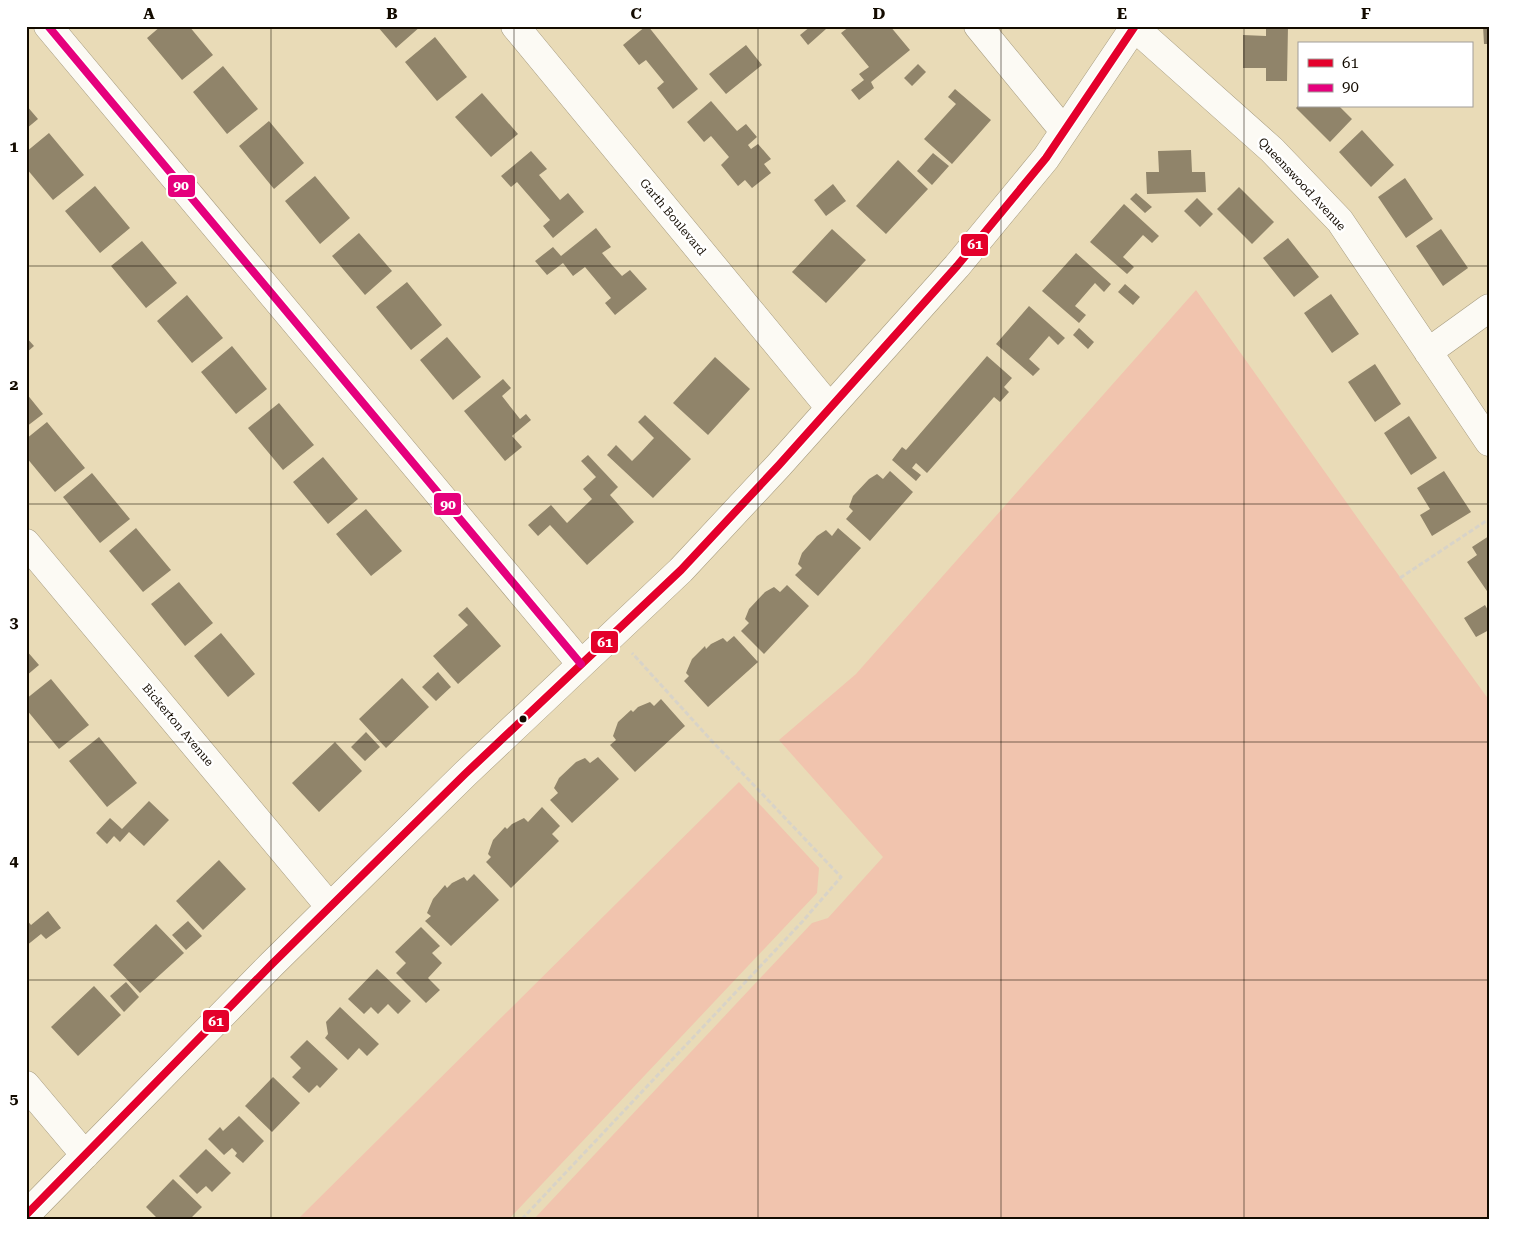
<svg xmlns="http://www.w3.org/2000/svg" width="1515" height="1245" font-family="'Roboto Serif',serif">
	<rect width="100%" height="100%" fill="#e9dbb7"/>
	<path fill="#f1c4ae" d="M1196,290L1371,537L1489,700V1219H534L812,923L828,918L883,857L779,740L856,674Z
		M739,782L819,868L817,893L509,1219H298Z"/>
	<path fill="#90846a" d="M161,26H189L213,55L182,80L147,38Z
		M377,26H421L396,48Z
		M646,26H648L698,89L673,109L657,88L664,82L646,60L639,65L623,45Z
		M811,26H824L826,29L808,45L800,35Z
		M850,26H890L910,50L871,82L874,88L859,100L851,90L864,80L859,74L869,67L841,33Z
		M1266,26H1288L1287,81H1266V68H1243V35L1266,36Z
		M1483,26H1489V44H1484Z
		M435,37L467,77L437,101L405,62Z
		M746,45L762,65L726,94L709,74Z
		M918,64L926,72L912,86L904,78Z
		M223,66L258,109L227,134L193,92Z
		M955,89L991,120L952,164L924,139L956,104L948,97Z
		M482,93L518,134L491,157L455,117Z
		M711,101L737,131L746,124L757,137L748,145L751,149L758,144L771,159L764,164L771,173L752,188L745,180L738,186L721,165L729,157L711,136L704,142L687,122Z
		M26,105L38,119L26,129Z
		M1298,106H1339L1352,119L1330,142L1296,108Z
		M269,121L304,163L274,189L239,146Z
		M1362,130L1394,165L1371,187L1339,152Z
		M49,133L84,175L53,200L26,168V152Z
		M1191,150L1192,172H1205L1206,192L1147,194L1146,172H1159L1158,151Z
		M531,151L547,169L539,175L560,200L568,193L584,212L553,238L543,226L550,220L517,182L511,187L501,176Z
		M933,153L949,166L932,185L917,171Z
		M898,160L928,189L886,234L856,206Z
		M315,176L350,218L320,244L285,201Z
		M1405,178L1433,219L1406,238L1378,197Z
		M833,184L846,201L826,216L814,200Z
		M95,186L130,228L100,253L65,211Z
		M1239,187L1274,222L1252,244L1217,209Z
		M1136,193L1152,207L1145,213L1130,199Z
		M1197,198L1213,214L1200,227L1184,211Z
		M1124,204L1159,236L1152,243L1143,235L1123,257L1134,267L1127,274L1090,242Z
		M596,228L611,247L602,253L612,265L622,276L630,270L647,289L615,315L605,303L611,298L585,267L573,276L563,263L547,275L535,261L553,247L561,256Z
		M832,229L866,260L826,303L792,272Z
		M1441,229L1468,268L1443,286L1416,246Z
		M359,233L392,271L365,295L332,256Z
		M1288,238L1319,277L1294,297L1263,258Z
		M142,241L177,283L146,308L111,266Z
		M1076,253L1111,284L1104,292L1095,283L1075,306L1086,315L1079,323L1042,291Z
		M407,282L442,325L411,350L376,307Z
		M1125,284L1140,297L1133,305L1118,292Z
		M1331,294L1359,334L1332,353L1304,313Z
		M187,295L223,338L192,363L157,321Z
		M1029,306L1065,338L1058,345L1049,336L1029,359L1040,369L1033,376L996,344Z
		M1079,328L1094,342L1088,349L1073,335Z
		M26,337L34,346L26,353Z
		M447,337L481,377L453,400L420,360Z
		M232,346L267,389L236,414L201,372Z
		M987,356L1012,378L1004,387L1009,392L1000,402L994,397L927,473L916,463L912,468L921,475L916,481L892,460L902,447L906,450Z
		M715,357L750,389L708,435L673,403Z
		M1375,364L1401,404L1375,422L1348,382Z
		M503,379L511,388L502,396L520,419L526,414L531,420L512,436L522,447L505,461L464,411Z
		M26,393L43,414L26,427Z
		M279,403L314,445L283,470L248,428Z
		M645,415L691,459L653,498L607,455L616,445L632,461L641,452L654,438L638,422Z
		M1409,416L1437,458L1411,475L1384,433Z
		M47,422L85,468L55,492L26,457V439Z
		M588,455L618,487L610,495L634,522L587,565L550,525L538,536L528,525L551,505L567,523L592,499L583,489L596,477L581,461Z
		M323,457L358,499L328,524L293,482Z
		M890,471L913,492L870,541L846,519L853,511L849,507L853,496L869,479L877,474L883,479Z
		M1444,471L1471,512L1432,536L1420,515L1430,509L1417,488Z
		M92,473L130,519L100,543L63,497Z
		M366,509L402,551L371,576L336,534Z
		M136,528L171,570L143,592L109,551Z
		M838,528L861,548L818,596L795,575L802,568L798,564L802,553L817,536L826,530L832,536Z
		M1489,536V594L1467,562L1477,555L1472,547Z
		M179,582L213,623L185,646L151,604Z
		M787,585L809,606L764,654L741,631L749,623L745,619L749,609L765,592L774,587L780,592Z
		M1485,605L1489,612V630L1476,637L1464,618Z
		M467,607L501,646L458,684L433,656L468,625L458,615Z
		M221,633L255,674L228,697L194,656Z
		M734,636L758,662L708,707L684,681L689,676L686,673L692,659L705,646L706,649L711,644L723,638L727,642Z
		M26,650L39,665L26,676Z
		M438,672L451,687L436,701L422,687Z
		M402,678L429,707L386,748L359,719Z
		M51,679L89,725L59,749L26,709V699Z
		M661,699L685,726L635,772L610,745L616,740L613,736L618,722L631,710L633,712L638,707L650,702L654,706Z
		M366,732L380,747L365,761L351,747Z
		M99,737L137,783L107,807L69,761Z
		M335,742L362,771L319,812L292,783Z
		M598,757L619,779L572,823L550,800L558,793L554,788L559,778L576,762L585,758L590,763Z
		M149,801L169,820L144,846L129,832L120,842L114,836L107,844L96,833L110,818L122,829Z
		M542,807L560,826L552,834L559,841L511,888L486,862L491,857L488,854L493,840L505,827L507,829L512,824L524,818L528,822Z
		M219,860L246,889L203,930L176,901Z
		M474,874L499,900L451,946L425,921L431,916L427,913L433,899L445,885L447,888L452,883L464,877L467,881Z
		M48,911L61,928L46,939L41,934L26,946V919L31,925Z
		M188,921L202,936L186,950L172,935Z
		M156,924L184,953L140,993L113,965Z
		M421,927L440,946L432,953L442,963L428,978L440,990L426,1003L396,973L406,963L395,952Z
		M377,969L411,1001L398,1014L388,1004L378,1014L371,1007L364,1014L348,999Z
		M126,982L139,997L124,1012L110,996Z
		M94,986L121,1015L78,1056L51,1027Z
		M340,1007L379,1044L367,1056L359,1048L348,1060L325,1038L328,1034L326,1022Z
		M307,1040L338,1069L320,1088L317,1085L309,1093L292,1077L301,1068L290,1057Z
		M273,1077L300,1103L272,1132L245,1106Z
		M239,1116L264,1141L243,1163L235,1156L237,1153L232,1148L224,1155L208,1139L220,1127L223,1131Z
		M206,1149L231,1173L212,1192L206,1186L197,1194L179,1176Z
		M173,1179L202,1207L190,1219H158L146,1207Z"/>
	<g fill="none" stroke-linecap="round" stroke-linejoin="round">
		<defs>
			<path id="minor" d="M48,26L581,664
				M515,26L830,408
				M978,26L1064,131
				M1134,27L1272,150L1340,221L1489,442
				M1428,352L1489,308
				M26,543L330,907
				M26,1085L85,1155
				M26,1215L272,964L465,774L681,570L779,465L957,266L1046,158L1135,26"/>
		</defs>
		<use href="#minor" stroke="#a79c80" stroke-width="29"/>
		<path stroke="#d8d3c8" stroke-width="3" stroke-dasharray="5 2.5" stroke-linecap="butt" d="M1400,578L1489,519
			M522,1219L802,922L841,877L710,739L632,653"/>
		<use href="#minor" stroke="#fcfaf4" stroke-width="28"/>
		<defs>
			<path id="bus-1" d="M26,1215L272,964L465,774L681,570L779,465L957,266L1046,158L1135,26"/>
			<path id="bus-2" d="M48,26L581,664"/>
		</defs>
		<use href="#bus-1" stroke="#fff" stroke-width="11"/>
		<use href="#bus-2" stroke="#fff" stroke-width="11"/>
		<use href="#bus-1" stroke="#e4002b" stroke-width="8"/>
		<use href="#bus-2" stroke="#e5007d" stroke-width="8"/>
	</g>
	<path fill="none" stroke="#130b00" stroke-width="1" stroke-opacity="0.55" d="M271,26V1219M514,26V1219M758,26V1219M1001,26V1219M1244,26V1219M26,266H1489M26,504H1489M26,742H1489M26,980H1489"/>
	<circle fill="#130b00" stroke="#fff" stroke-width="2" cx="523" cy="719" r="4.5"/>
	<g text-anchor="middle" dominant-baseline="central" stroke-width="5" stroke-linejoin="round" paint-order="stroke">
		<g font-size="12" fill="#130b00" stroke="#fff">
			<text transform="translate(1302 184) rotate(47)">Queenswood Avenue</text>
			<text transform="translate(673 217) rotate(50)">Garth Boulevard</text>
			<text transform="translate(178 725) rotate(50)">Bickerton Avenue</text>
		</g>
	</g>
	<g stroke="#fff" stroke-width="2">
		<rect x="167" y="174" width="29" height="24" rx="5" fill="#e5007d"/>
		<rect x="960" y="233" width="29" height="24" rx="5" fill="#e4002b"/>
		<rect x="433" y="492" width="29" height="24" rx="5" fill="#e5007d"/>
		<rect x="590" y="630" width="29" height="24" rx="5" fill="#e4002b"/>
		<rect x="202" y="1009" width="28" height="24" rx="5" fill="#e4002b"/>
	</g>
	<g font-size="14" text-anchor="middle" font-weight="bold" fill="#fff">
		<text x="181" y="190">90</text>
		<text x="975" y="249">61</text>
		<text x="448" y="509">90</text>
		<text x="605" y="647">61</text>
		<text x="216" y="1026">61</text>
	</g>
	<rect width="1515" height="1245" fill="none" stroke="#ffffff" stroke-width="55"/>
	<rect x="1298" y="42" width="175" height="65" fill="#ffffff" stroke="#a19d99"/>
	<rect x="1308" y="59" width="25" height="8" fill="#e4002b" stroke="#a19d99"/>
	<text x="1342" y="68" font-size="15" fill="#130b00">61</text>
	<rect x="1308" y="84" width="25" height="8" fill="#e5007d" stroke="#a19d99"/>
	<text x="1342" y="92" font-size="15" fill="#130b00">90</text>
	<rect x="28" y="28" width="1460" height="1190" fill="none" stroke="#130b00" stroke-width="2"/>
	<g font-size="16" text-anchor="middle" font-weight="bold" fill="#130b00">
		<text x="149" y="19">A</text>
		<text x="392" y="19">B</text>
		<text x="636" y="19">C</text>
		<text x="879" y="19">D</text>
		<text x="1122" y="19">E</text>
		<text x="1366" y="19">F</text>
		<text x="14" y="152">1</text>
		<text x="14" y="390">2</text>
		<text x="14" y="628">3</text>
		<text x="14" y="866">4</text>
		<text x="14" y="1104">5</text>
	</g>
</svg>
